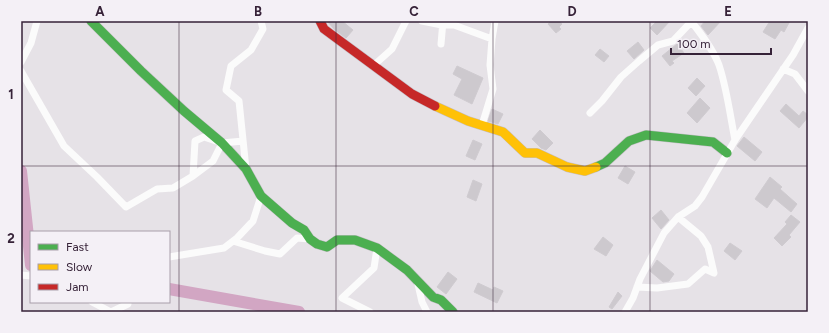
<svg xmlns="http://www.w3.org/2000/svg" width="829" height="333" font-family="Figtree,sans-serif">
	<rect width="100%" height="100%" fill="#e6e2e7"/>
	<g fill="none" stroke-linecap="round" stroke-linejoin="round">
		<path stroke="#d2a6c3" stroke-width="12" d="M21,171L31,265
			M169,289L299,312"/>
	</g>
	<path fill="#cdc9ce" stroke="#cfcbd0" d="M327,21H342L353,30L346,38L334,29Z
		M551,21H559L562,24L559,27L561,29L556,33L548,24Z
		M657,21H670L657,35L650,28Z
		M705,21H721L708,35L701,26Z
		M770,21H790L784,32L781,30L775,39L763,32Z
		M638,42L644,50L634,59L627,51Z
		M677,44L684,53L672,61L674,63L670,66L662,56Z
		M600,49L609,56L604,62L595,55Z
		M457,66L483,78L472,104L454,95L462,79L453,74Z
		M697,78L705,86L696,96L688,88Z
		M700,98L710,108L697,123L687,113Z
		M786,104L799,116L803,111L808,115V117L799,128L780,111Z
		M492,109L503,114L498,124L488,121Z
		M540,130L553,143L546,150L541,148L532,139Z
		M744,137L762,152L755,161L737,146Z
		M473,140L482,144L475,160L466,156Z
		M625,166L635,172L628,184L618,178Z
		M770,177L782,187L780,189L797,204L791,212L774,198L767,208L755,199Z
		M473,180L482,184L476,201L467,197Z
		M661,210L669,220L661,229L652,218Z
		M791,215L800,222L789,235L791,237L782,246L774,238L787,224L785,222Z
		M603,237L613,245L606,256L594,249Z
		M730,243L742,251L735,260L724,251Z
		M657,260L674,274L669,281L663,282L650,271Z
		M448,272L457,279L446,294L437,287Z
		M478,283L493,290L494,287L503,291L497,303L474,292Z
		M618,292L622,296L612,309L609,307Z"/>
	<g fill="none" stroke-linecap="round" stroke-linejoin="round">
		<defs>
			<path id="fast" d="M91,21L141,71L184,111L222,143L246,169L261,196L292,223L304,230L310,239L317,244L327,247L337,240H355L377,248L407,270L433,297L441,300L453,312
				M596,167L605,163L629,141L646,135L713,142L727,153"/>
			<path id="slow" d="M435,106L468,121L503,132L525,153H537L567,167L585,171L596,167"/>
			<path id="jam" d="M320,21L324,29L412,94L435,106"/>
		</defs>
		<use href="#fast" stroke="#c5bfc7" stroke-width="10"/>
		<use href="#slow" stroke="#c5bfc7" stroke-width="10"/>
		<use href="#jam" stroke="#c5bfc7" stroke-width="10"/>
		<path stroke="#fbfbfb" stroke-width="7" d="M422,21L442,25H454L492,39L490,65L493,89L482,125
			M691,21C701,34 713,49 719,65C727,89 730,115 735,140
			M492,39L495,21
			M441,44L443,21
			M21,62L31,43L37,21
			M373,66L392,49L406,21
			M783,69L795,74L808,91
			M21,71L64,146L97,177L126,207L157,189L173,188L193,176
			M590,113L602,101L621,77L639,61L658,45L673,41L691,22
			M222,143L213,161L193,176L195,141L204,137L222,143L243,141
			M246,169L239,101L226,90L231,66L251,50L263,29L261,21
			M233,241L265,251L280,254L297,238L310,239
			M169,257L224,248L237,238L253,221L261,196
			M21,275L31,276
			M417,280L422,302L427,312
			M637,287L657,288L688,284L705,269L714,273L708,247L701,236L678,217
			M92,302L111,312L128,304V302
			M370,312L342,298L374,268L377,248
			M625,312L633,298L640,279L664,233L678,217L695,206L702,197L735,140L793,55L808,28"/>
		<use href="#fast" stroke="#4caf50" stroke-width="9"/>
		<use href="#slow" stroke="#ffc107" stroke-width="9"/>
		<use href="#jam" stroke="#c62828" stroke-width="9"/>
	</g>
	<path fill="none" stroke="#362238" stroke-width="1" stroke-opacity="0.55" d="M179,21V312M336,21V312M493,21V312M650,21V312M21,166H808"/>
	<rect width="829" height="333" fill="none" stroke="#f4f0f6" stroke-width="44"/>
	<rect x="30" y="231" width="140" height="72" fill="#f4f0f6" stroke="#a89eaa"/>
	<rect x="38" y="244" width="20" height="6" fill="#4caf50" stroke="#a89eaa"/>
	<text x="66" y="251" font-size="12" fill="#362238">Fast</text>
	<rect x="38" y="264" width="20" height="6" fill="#ffc107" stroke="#a89eaa"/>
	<text x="66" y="271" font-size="12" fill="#362238">Slow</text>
	<rect x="38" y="284" width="20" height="6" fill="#c62828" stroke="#a89eaa"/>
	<text x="66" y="291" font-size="12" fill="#362238">Jam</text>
	<path d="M671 48v6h100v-6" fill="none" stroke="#362238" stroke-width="2"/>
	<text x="677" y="48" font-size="12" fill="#362238" stroke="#f4f0f6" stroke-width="3" paint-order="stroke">100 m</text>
	<rect x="22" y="22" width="785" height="289" fill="none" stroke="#362238" stroke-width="1.5"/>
	<g font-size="13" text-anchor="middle" font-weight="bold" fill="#362238">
		<text x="100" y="16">A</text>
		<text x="258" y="16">B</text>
		<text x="414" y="16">C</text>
		<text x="572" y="16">D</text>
		<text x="728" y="16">E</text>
		<text x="11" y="99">1</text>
		<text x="11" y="243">2</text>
	</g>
</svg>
